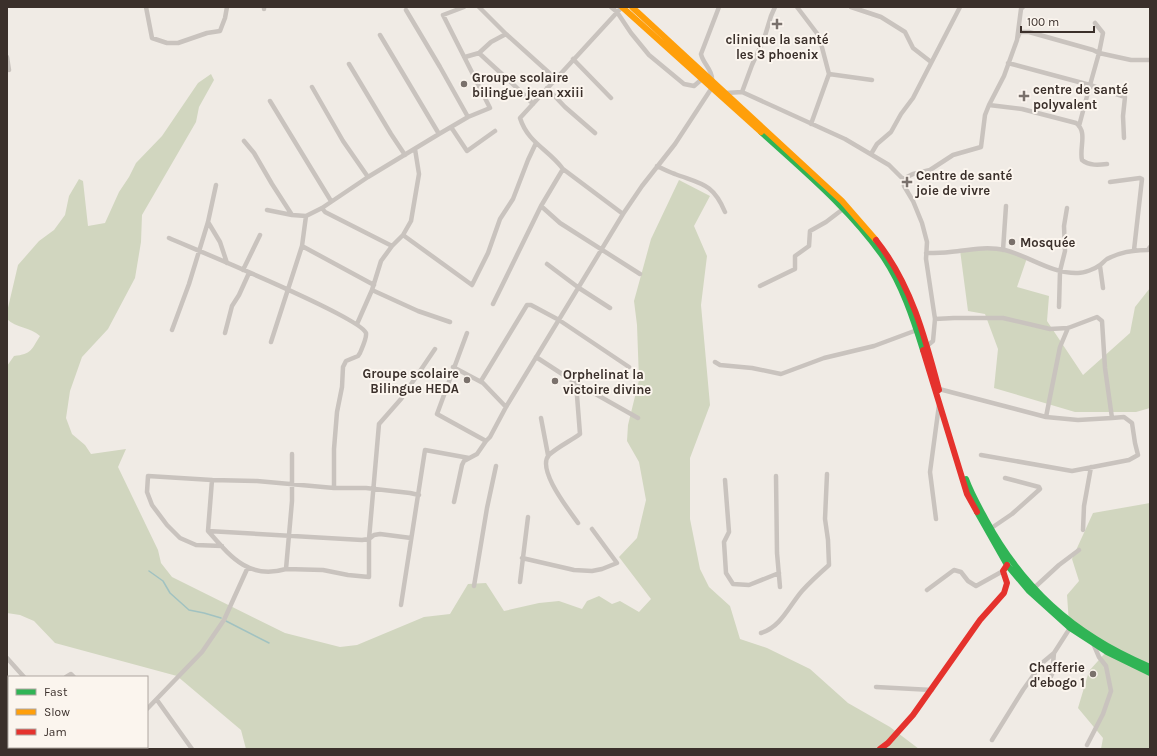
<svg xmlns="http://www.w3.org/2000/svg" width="1157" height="756" font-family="Karla,sans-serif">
	<rect width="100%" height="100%" fill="#f0ebe5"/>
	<path fill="#d1d6bf" d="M211,74L214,80L199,107L196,122L142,215L141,242L135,278L108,329L82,357L70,391L66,418L72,434L85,445L91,454L126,449L118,467L158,550L161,563L172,577L285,633L340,647L357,645L424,617L450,614L468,584L486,583L504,611L539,603L559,601L582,609L587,601L599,596L612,604L620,601L639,612L651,599L619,557L637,538L646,500L639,462L627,441L628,425L639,380L637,325L634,301L651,239L679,180L710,196L694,226L707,256L701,305L710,405L690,458V519L700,569L709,587L730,606L740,639L767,648L810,669L848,703L890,727L919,749H246L241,730L177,676L55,643L34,621L20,615L7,613V366L14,356C32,354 31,350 40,336C30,327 16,328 7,319V312L18,265L39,241L54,230L65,215L69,196L79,179L83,181L88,226L105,223L119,192L129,177L136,163L162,136L198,83Z
		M960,250H1001L1027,258L1017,287L1049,296L1047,321L1083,375L1130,333L1135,307L1150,288V408L1136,412H1075L994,388L998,349L985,314L968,311Z
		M1150,503V749H1101L1103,738L1078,708L1089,671L1106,652L1069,623L1067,595L1079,581L1072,559L1093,513Z"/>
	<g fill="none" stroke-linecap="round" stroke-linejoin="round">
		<path stroke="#a1c2c1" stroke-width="1.5" d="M149,571L163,581L170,593L189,610L204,613L221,618
			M226,621L269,643"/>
		<path stroke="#c9c3be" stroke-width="4.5" d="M146,7L152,38L167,43H178L207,33L220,31L225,18L227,7
			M264,7V9
			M479,7L506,34
			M611,7L617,12L631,33L649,55L684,84L694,86L702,79
			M797,7L819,36L829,74L872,80
			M851,7L881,17L905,32L913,48L931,62
			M406,10L440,67L468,117
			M1095,23L1103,33L1099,53L1131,60H1150
			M380,35L439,134L468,117L490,108L443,15L464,7
			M479,53L491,42L506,34L556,79
			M7,57L9,70
			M465,57L479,53C497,70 516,86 533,104
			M573,59L611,98
			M1008,63L1090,85L1099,53L1093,50L1029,32H1020L1018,37
			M349,64L391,134L405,155
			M712,80C713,70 703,64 701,54L719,7
			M312,87L343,141L368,177
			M547,88L565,107L595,133
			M742,92L845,139L889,165L903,179L904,186L913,201L922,223L927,242L926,259L935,319L933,341L927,346
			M726,93L742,92L752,65L764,39L771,16L775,7
			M270,101L331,201
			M989,105L1022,109L1076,123C1088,132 1079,148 1082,160C1089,166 1099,165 1107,164
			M811,124L829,74
			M1079,126L1090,85L1125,97L1123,116L1124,138
			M451,127L467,151L495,131
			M244,141L254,153L272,184L292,215L306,216
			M871,154L877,144L891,132L901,114L913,98L960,7
			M657,166C663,169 669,172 675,174C701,184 713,183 725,212
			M563,169L623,214
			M903,179L913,174L930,170L953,155L981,147L985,115L989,105L1004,76L1017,40L1021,9L1023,7
			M1110,182L1140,178L1142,179L1134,250
			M541,206L560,223L640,274
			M322,208L325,212L392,246
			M267,210L292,215
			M208,222L220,242L227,263
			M403,235L472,285L488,253L500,219L513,199L528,160L536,143
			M169,238C194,249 361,317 366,333C367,338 362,348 360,353L358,356L346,361L343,367L342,387L337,412L334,449V488
			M302,246L374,285
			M1003,250L1006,206
			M926,253C934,253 942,253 950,252C968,250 986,246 1005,250C1029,256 1052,274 1078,273C1084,273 1095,269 1100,265C1103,263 1104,261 1107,259C1120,252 1133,250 1148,250L1150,247
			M547,264L579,288L610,308
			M1100,266L1103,288
			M243,270L260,235
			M760,286L795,269V256L809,246L810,231L826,222L843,209
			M372,290L418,311L450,322
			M493,304L541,206L563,169C548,149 528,143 520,118L622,7
			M1059,307L1060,271L1065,251L1064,226L1067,208
			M935,319L954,318H1003L1050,329L1068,328L1097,317L1102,321L1105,368L1112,418L1078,420L1046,417L939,389
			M357,324L372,290L381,261L392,246L403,235L411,221L419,174L415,149
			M172,330L189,284L208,222L216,185
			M225,333L232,306L239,295L249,273
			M467,333L437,414L486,441L490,437L506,407L623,214L642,186L675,144L713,86
			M271,342L302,246L306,216L322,208L368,177L439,134
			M536,357L576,383L580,434C572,440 556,448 549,455C536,469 569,510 578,523
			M715,362L720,365L752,368L781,374L824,358L874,346L917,330
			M453,367L483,383L506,407
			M481,381L527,305H531L559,320L629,367
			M576,383L638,418
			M1046,417L1060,347L1068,328
			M541,418L548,455
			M981,455L1072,471L1129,460L1138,455L1135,443L1132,423L1124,417L1112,418
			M776,476L777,553L780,587
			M212,480L208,531C230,556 248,580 286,569L323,570L348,575L369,577V539L379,424L401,399L435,349
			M725,480L729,532L724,542L726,573L733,584L749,585L779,573
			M454,502L462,465L464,461L477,454L486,441
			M936,519L930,472L939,405
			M990,529L1012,514L1040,489L1039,487L1005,478
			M1083,530L1084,506L1091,467
			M208,531L362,540L369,539L374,535L380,534L411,538
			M222,546L196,545L180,538L167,525L152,505L147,492L148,476L212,480L257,481L334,488H366L410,493L419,495
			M522,558L574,570L592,571L602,569L617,563L592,529
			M286,569L292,501V454
			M520,582L528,517
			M474,586L487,508L496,466
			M1034,588L1059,565L1079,550
			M927,590L954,570L961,572L968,581L976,586L1003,571
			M401,605L425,450L469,458
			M761,633C781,627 789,606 802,591C810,582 820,573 829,565L828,540L825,519L827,474
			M7,658L24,677
			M66,677L71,674L74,677
			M1047,686L1052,674L1054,653
			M876,687L932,690
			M157,700L192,749
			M147,709L202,652L224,620L248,567
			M7,735L9,737
			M992,740L1023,690L1042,663L1054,653L1070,628
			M1087,745L1103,714L1111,691L1106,666L1099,657L1093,643
			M20,747L22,749
			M86,747L88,749
			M101,749L103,747"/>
		<path stroke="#30b455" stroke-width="6" d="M761,132C804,171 851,210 884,258C902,285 913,318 923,350
			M966,479C971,493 979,507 986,520C1012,568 1049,610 1096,639C1113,650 1132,659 1150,667
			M977,512L1007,565L1029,591L1070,628L1107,652L1150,673"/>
		<path stroke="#ff9f0a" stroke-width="6" d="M622,7L761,132
			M632,7L842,201L876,240"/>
		<path stroke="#e5322d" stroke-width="6" d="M876,240C911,284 925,337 939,390
			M923,350L967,494L977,512
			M880,749L888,743L913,715L980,620L1004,593L1007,583L1003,571L1007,565"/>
	</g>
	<g fill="#7a716c" stroke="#fbf5ee" stroke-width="1.5">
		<path d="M775 18h4v4h4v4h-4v4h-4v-4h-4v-4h4z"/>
		<circle cx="464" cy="84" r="4"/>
		<path d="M1022 90h4v4h4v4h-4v4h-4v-4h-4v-4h4z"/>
		<path d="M905 176h4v4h4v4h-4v4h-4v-4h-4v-4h4z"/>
		<circle cx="1012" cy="242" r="4"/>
		<circle cx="467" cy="380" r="4"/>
		<circle cx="555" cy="381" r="4"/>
		<circle cx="1093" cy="674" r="4"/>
	</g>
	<g text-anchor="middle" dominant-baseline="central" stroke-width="4" stroke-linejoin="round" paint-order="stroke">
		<g font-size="13" font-weight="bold" fill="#3b302b" stroke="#fbf5ee" text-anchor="start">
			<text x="777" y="39" text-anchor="middle">clinique la santé<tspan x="777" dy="15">les 3 phoenix</tspan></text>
			<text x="472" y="77">Groupe scolaire<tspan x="472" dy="15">bilingue jean xxiii</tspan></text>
			<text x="1033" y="89">centre de santé<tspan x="1033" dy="15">polyvalent</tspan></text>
			<text x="916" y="175">Centre de santé<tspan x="916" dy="15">joie de vivre</tspan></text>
			<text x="1020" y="242">Mosquée</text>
			<text x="459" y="373" text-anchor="end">Groupe scolaire<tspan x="459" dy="15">Bilingue HEDA</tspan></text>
			<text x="563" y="374">Orphelinat la<tspan x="563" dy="15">victoire divine</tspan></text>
			<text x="1085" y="667" text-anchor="end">Chefferie<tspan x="1085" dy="15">d'ebogo 1</tspan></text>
		</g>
	</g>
	<rect width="1157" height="756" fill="none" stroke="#3b302b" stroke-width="16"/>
	<rect x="8" y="676" width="140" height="72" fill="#fbf5ee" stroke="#aea6a0"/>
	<rect x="16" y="689" width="20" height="6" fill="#30b455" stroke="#aea6a0"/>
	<text x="44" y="696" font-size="12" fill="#3b302b">Fast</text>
	<rect x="16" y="709" width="20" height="6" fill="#ff9f0a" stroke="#aea6a0"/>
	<text x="44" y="716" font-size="12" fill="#3b302b">Slow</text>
	<rect x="16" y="729" width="20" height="6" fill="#e5322d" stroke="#aea6a0"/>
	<text x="44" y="736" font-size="12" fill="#3b302b">Jam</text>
	<path d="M1021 26v6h73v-6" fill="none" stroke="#3b302b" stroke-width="2"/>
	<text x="1027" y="26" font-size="12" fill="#3b302b" stroke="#fbf5ee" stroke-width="3" paint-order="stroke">100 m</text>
</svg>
